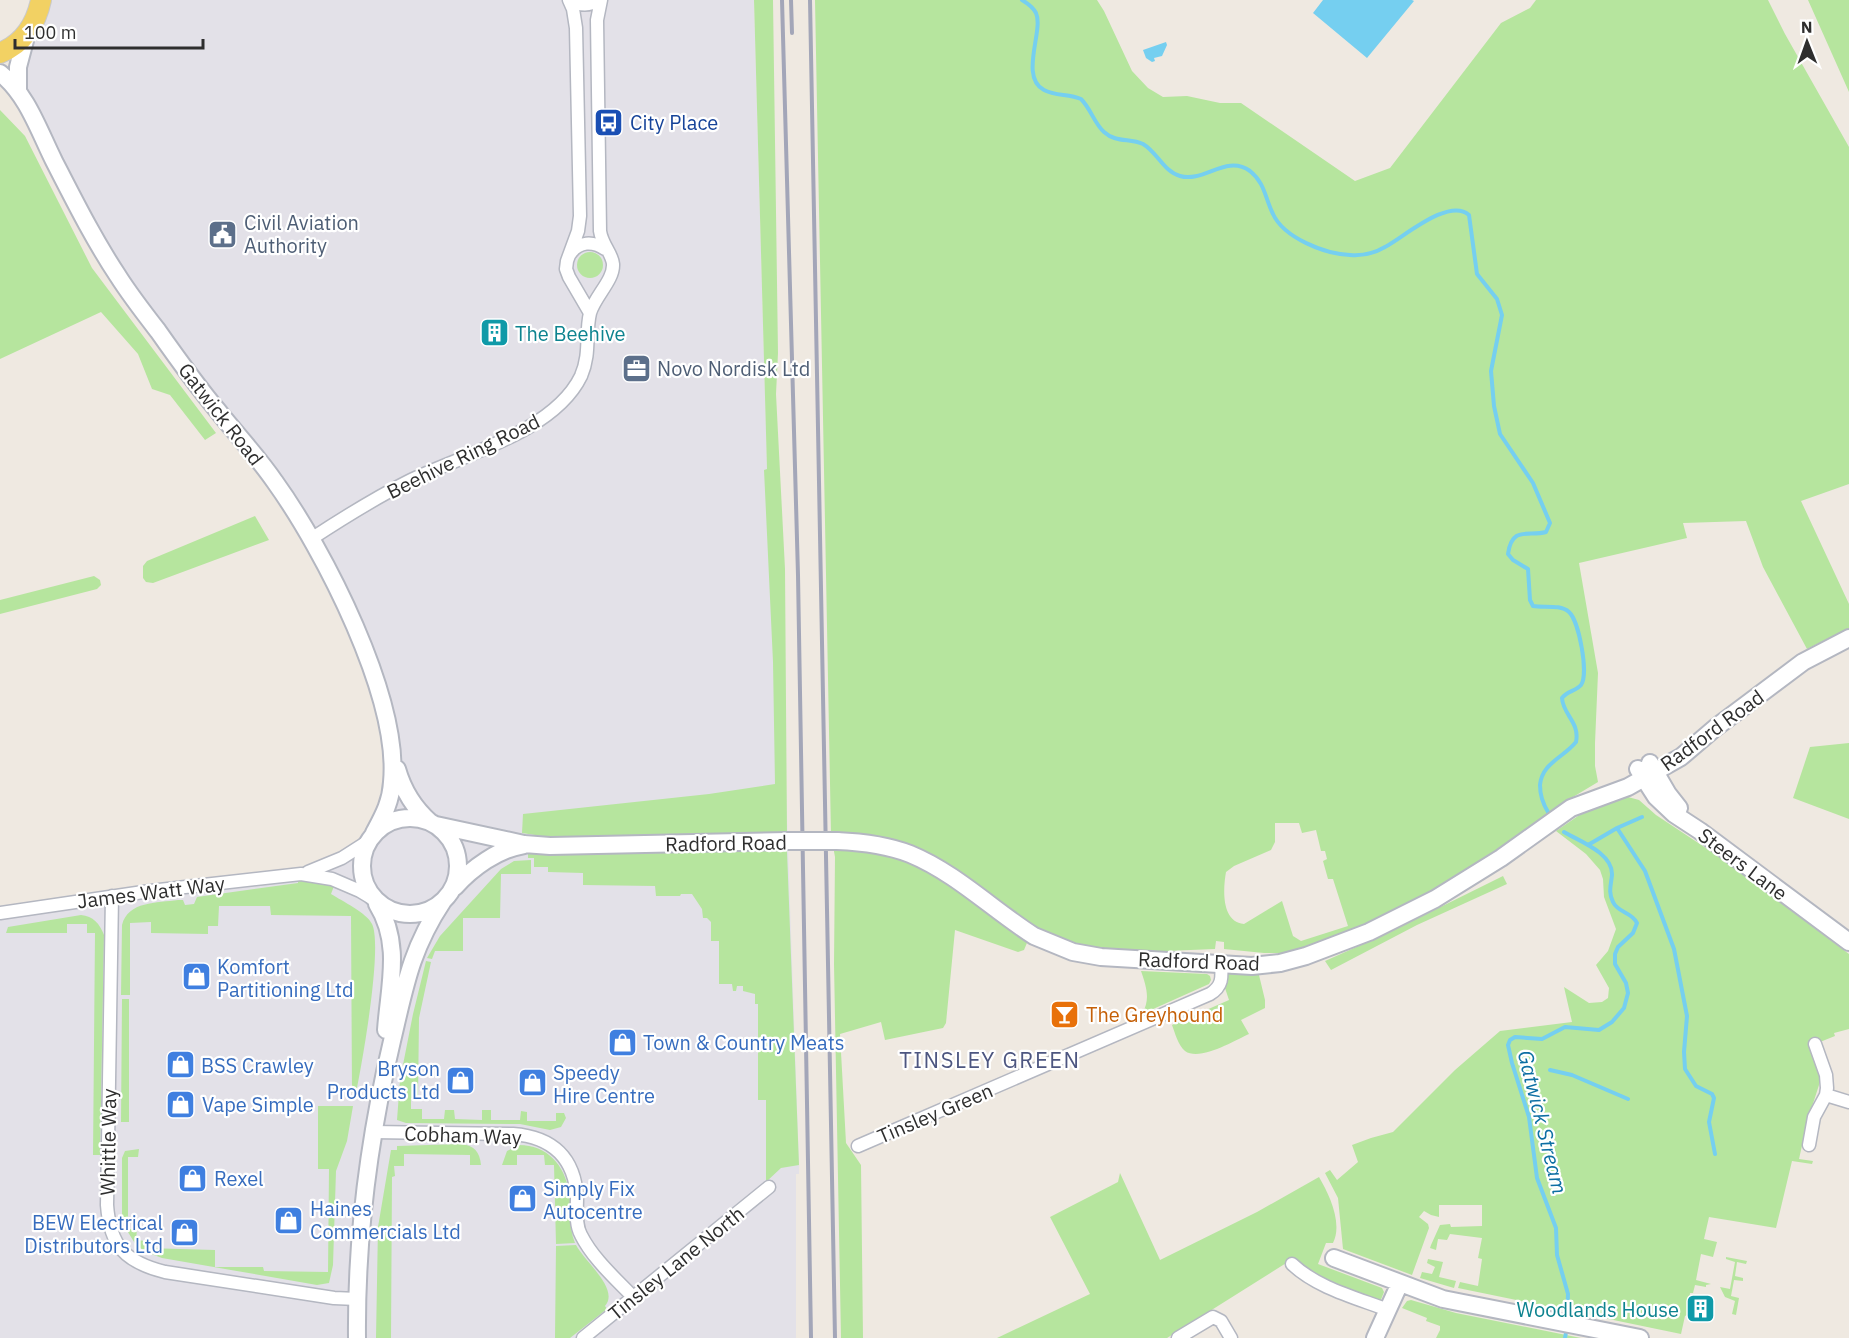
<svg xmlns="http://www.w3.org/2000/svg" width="1849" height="1338" font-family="'IBM Plex Sans',sans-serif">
	<rect width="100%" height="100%" fill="#efe9e1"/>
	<path fill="#e3e1e8" d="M48,0H754L767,465L785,759L799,1165V1174H796V1338H0V913L289,875L367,842L385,813L383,707L311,539L118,276L17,83Z"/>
	<path fill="#b6e59e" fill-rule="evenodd" d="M754,0H773L778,353L776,394L785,569L787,835L561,839L522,833L523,814L709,794L775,784L773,662L764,470L767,469Z
		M815,0H1097L1104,11L1132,71L1148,88L1163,97L1187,96L1220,103H1241L1355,181L1390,168L1501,23L1530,8L1536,0H1768L1785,34L1849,147V484L1801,501L1849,604V628L1807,649L1763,567L1746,521L1683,523L1687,538L1579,563L1598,673L1595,743V766L1598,782L1573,797L1487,863L1415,902L1346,934L1289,953H1264L1224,949V942L1216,941L1215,949L1142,952L1091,951L1054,937L1034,926L1024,950L1018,952L955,930L946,1023L943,1028L885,1040L881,1022L840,1034L846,1143L861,1165L863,1338H841L834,964L835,857L831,835ZM1275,823H1299L1302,833L1316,830L1321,851H1325L1327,859L1323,861L1328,879H1333L1348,926L1301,941L1293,936L1282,901L1244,924C1221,922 1223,889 1226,872L1234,866L1271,850L1275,842Z
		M1808,0H1849V92Z
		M0,110L25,136L92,268L216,433L205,440L170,395L152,389L138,354L101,312L0,359Z
		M577 265a13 13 0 1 1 26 0a13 13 0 1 1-26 0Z
		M255,516L269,540L153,583L146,582L143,578V566L147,561Z
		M94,576L100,580L101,585L97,589L0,614V600Z
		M1849,743V819L1793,798L1810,747Z
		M1628,797L1639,800L1656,815L1721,858L1849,954V1029L1834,1033L1835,1036L1820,1042L1819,1085L1808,1119L1799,1159L1813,1161L1812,1164L1792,1161L1776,1228L1709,1217L1704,1239L1717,1242L1713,1257L1701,1254L1696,1280L1711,1284L1706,1285V1287L1695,1285L1693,1293H1690L1687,1315L1685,1316L1681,1334L1458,1288L1460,1282L1478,1286L1482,1259L1478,1258L1482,1238L1450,1234L1447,1240L1438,1239L1436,1250L1430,1248L1431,1245L1440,1225L1450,1224L1451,1227L1482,1226V1205H1439V1217L1431,1215L1424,1211L1419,1217L1428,1224L1429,1228L1412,1275L1343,1249L1338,1198L1325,1173L1330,1170L1337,1180L1358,1162L1352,1145L1371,1138L1393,1132L1455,1070L1500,1031L1572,1022L1564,987L1589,1003L1602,1002L1608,998L1609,988L1596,965L1608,951L1616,929L1604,897L1603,879L1600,870L1586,854L1556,831L1581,814Z
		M787,851L799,1165L781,1168L766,1182V1100H758V1004H755V994L743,991V986H737L736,991H733L732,984H719V941H711V922L707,918H703L702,909L692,894H681L680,896H656L655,886L583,885V873L548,872V867H534V858H528V853Z
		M531,860V874H501L500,918H463V951H435L432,959L427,958L440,936L501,869L514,861Z
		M1503,876L1507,884L1417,925L1331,970L1325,961L1388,933Z
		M298,879L319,881L334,886L331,894C342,901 367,913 372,924C383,946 362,1064 356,1093H352L351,916L271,915L270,906H219L218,926H208V934L151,933V922L130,923V995H121L122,925C128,901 157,903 178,900H183L185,905L194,904L197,897L298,883Z
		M81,915C93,916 100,924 104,935L100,1155H93L95,933H87V924H67V933H6L8,927Z
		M426,961L431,962L419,1018L418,1098H411V1109H422V1119H444L445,1110H454L455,1119L482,1120V1110H491V1120H520L521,1111L527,1112V1121H556V1113H564L566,1118L561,1127L550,1130L520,1124L406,1123L397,1120L400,1080L413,1014Z
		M1141,971L1207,974L1210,976L1211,980L1209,984L1142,1014C1151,999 1146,986 1141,971Z
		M1230,971L1259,975L1265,1000V1008L1241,1020L1249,1034C1235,1040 1200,1062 1185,1051C1178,1045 1175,1033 1172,1025L1229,1000L1224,985Z
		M122,999H129V1122H121Z
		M318,1106H353L347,1141L336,1171L333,1265L329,1283L317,1285L162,1258L146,1252L136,1245L126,1229L122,1217V1158L125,1151L139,1149L138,1157H128V1229H137L136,1240L146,1241V1248L215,1250V1267H263L264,1271L328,1272L329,1169H318Z
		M461,1144C474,1145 480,1152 481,1165H470V1155L404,1154V1166H394L395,1176L392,1177L391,1338H376L378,1227L391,1150H397V1146Z
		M519,1145C547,1145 565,1165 569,1192C572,1209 568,1226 575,1243L556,1244L554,1165H545L544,1155H517V1165H502L507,1151Z
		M1120,1173L1160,1260L1257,1212L1319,1177C1329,1194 1343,1223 1333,1243H1326L1318,1264L1382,1288L1384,1292L1380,1302L1326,1281L1291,1260L1167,1338H997L1090,1294L1050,1217L1118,1182Z
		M576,1245C584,1261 620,1289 605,1306L607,1309L570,1338H555L556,1246Z
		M1726,1257L1747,1261L1746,1264L1737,1262L1735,1276L1743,1278V1281L1734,1280L1731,1296L1739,1298L1736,1315L1732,1314L1735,1301L1725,1297L1720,1287L1730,1289L1735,1262L1726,1259Z
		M1428,1259L1443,1262L1439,1277L1456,1281L1454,1288L1420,1278L1422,1272L1432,1274L1435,1267L1427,1263Z
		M1411,1300L1456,1313L1581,1338H1436L1440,1330V1326L1426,1321L1427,1318L1402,1308L1407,1301Z"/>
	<path fill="#75cff0" d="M1323,0H1412L1414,1L1367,58L1313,13Z
		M1166,42L1167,45L1162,56L1154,58L1155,61L1152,62L1146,58L1143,50Z"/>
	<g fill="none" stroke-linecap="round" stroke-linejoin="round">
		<path stroke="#75cff0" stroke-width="4" d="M1022,0C1027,3 1033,7 1036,13C1044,30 1019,77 1044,90C1055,96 1069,94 1081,99C1091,109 1094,123 1104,132C1116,143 1130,138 1143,144C1157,152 1164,172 1180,176C1204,183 1226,154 1250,171C1265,183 1265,198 1273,214C1284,238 1325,254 1350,255C1362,256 1375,253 1385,247C1404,237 1449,197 1469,215L1477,274L1497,299L1502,315L1491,371L1494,406L1500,434L1533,483L1550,523L1546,532C1529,537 1512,525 1508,554L1513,560L1528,569L1530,600L1533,606C1544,608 1560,604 1569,612C1579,621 1589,674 1581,685C1576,691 1567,691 1562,698C1563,715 1580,722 1576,742C1563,758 1542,763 1540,785C1540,796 1543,804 1548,812
			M1617,828L1642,817
			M1564,832C1579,841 1613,853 1612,875C1611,885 1608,892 1613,902C1618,913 1632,912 1637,923L1633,933L1618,947L1615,954V964L1626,983L1628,993L1624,1008L1612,1022L1599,1030L1565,1027L1542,1039L1515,1037L1510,1040L1508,1045L1512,1063L1529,1117L1537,1178L1556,1228L1557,1255L1568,1294L1567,1319
			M1588,845L1617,828L1645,871L1674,949L1687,1016L1684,1052L1685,1069L1696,1086L1712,1094L1714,1098L1709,1122L1715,1154
			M1550,1070L1572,1075L1628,1099
			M1565,1338L1567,1327"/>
		<defs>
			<path id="street" d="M569,0L573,9L576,28L580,216L578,231L567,261L566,269L569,277L590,313
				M571,0C580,6 590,6 598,0
				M570,254C579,241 593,241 605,249
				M311,539C343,518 375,498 409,481C462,455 554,432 581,376C591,353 585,334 590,313C595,296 614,280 613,264C612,253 602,245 600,231L597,20L601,0
				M308,872L342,858L367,842
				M112,896L107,1205C110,1246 125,1262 165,1272L334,1298L357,1299
				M0,913L150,891L301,874L332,879L360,891L375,900
				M1826,1095L1849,1102
				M372,1132L513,1134C553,1137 575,1158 577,1198C577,1210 575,1224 581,1235C593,1259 616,1279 634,1298
				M1809,1145L1814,1117L1826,1095L1827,1088L1826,1075L1815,1044
				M858,1146L1210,994C1223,986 1222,977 1221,963
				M1292,1264C1317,1288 1357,1298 1388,1310
				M583,1338L769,1187
				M1178,1338L1213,1317L1221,1321L1231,1338"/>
			<path id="secondary" d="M0,73C27,94 39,131 54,161C74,200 94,240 118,276C130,295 144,313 158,331C177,358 197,386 218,411C237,435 258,457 275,482C324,550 400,698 392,782C391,802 383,816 374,833
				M18,89V67L27,33
				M1650,763L1668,794L1679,808
				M397,769C403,790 413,807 430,822
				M1638,769L1656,797L1674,814L1700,831L1849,942
				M362 866a48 48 0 1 1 96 0a48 48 0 1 1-96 0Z
				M436,825L524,844L550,846L787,841
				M837,841C861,842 887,845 910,854C956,873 993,910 1034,936L1073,952L1101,957L1252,966L1280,963L1306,956L1369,932L1435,899L1501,858L1571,808L1628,787L1681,757L1715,728L1803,662L1849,638
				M455,887C472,868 498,849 524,845
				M377,904C402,944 389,986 386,1030
				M1334,1258L1443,1299L1640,1338
				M357,1338C356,1238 369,1138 392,1041C405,986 411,949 443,901
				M1375,1338L1400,1283"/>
			<path id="primary" d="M0,53C23,44 36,24 41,0"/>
		</defs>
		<use href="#street" stroke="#b4b7c1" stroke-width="15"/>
		<use href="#secondary" stroke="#b4b7c1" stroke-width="20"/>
		<use href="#primary" stroke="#c9c9c9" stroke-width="22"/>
		<use href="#street" stroke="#fff" stroke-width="12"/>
		<use href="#secondary" stroke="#fff" stroke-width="16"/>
		<use href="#primary" stroke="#f2d163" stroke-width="20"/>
		<path stroke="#a3a6b8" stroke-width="4" d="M782,0L798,575L811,1338
			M791,0L792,33
			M810,0L835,1338"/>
		<defs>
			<path id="secondary-bridge" d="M787,841H837"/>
		</defs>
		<use href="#secondary-bridge" stroke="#b4b7c1" stroke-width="20" stroke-linecap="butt"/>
		<use href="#secondary-bridge" stroke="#fff" stroke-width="16"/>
	</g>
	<defs>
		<symbol id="bus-square" viewBox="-11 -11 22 22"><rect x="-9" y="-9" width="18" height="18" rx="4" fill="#1a4fb4" stroke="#fff"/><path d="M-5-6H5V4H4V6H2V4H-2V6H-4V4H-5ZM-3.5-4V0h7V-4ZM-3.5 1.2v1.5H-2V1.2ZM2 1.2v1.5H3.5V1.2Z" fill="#fff"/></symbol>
		<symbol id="civic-square" viewBox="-11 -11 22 22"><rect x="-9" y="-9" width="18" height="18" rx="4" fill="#5c6f8a" stroke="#fff"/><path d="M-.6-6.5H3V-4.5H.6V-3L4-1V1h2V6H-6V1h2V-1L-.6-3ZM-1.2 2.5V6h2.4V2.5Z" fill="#fff"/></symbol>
		<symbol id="building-square" viewBox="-11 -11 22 22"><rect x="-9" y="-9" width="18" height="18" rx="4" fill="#0f9aa8" stroke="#fff"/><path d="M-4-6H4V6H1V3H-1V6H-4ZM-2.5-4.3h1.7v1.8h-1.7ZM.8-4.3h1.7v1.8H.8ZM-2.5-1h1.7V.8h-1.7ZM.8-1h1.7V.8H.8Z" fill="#fff"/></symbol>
		<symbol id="office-square" viewBox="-11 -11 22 22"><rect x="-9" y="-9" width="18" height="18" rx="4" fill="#5c6f8a" stroke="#fff"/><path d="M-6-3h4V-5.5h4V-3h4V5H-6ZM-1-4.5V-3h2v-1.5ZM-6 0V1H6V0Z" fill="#fff"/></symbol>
		<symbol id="shop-square" viewBox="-11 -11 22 22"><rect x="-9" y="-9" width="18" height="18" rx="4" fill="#3f7fe0" stroke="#fff"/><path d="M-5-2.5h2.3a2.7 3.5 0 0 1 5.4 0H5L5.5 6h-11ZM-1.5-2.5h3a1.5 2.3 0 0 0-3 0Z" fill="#fff"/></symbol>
		<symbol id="bar-square" viewBox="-11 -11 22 22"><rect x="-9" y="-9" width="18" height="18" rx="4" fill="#e8710a" stroke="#fff"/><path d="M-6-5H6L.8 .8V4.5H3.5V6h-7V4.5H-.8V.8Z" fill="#fff"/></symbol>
	</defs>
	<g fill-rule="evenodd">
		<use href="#bus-square" x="592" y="106" width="33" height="33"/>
		<use href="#civic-square" x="206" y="218" width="33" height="33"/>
		<use href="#building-square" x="478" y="316" width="33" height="33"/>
		<use href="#office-square" x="620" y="352" width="33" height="33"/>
		<use href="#shop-square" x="180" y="960" width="33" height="33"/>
		<use href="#bar-square" x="1048" y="998" width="33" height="33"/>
		<use href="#shop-square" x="606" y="1026" width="33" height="33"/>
		<use href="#shop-square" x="164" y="1048" width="33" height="33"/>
		<use href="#shop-square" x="444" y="1064" width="33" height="33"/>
		<use href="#shop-square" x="516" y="1066" width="33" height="33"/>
		<use href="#shop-square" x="164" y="1088" width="33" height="33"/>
		<use href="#shop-square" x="176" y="1162" width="33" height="33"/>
		<use href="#shop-square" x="506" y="1182" width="33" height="33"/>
		<use href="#shop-square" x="272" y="1204" width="33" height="33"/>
		<use href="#shop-square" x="168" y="1216" width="33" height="33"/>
		<use href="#building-square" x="1684" y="1292" width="33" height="33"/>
	</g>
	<g text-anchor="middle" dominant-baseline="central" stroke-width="4.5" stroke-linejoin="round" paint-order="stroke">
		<g font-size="20" fill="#164399" stroke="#fff" text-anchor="start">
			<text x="630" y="122">City Place</text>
		</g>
		<g font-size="20" fill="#4e5e75" stroke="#fff" text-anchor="start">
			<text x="244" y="222">Civil Aviation<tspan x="244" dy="23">Authority</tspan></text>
			<text x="657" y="368">Novo Nordisk Ltd</text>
		</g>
		<g font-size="20" fill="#0d838f" stroke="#fff" text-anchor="start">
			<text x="515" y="333">The Beehive</text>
			<text x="1679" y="1309" text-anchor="end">Woodlands House</text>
		</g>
		<g font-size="20" fill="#2e2e2e" stroke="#fff">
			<text transform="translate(221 414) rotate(52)">Gatwick Road</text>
			<text transform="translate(463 456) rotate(-26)">Beehive Ring Road</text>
			<text transform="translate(1712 730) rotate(-36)">Radford Road</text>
			<text transform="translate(726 843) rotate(-1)">Radford Road</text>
			<text transform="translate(1743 864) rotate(37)">Steers Lane</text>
			<text transform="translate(151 892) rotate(-7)">James Watt Way</text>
			<text transform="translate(1199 961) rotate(2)">Radford Road</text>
			<text transform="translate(935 1113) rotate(-23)">Tinsley Green</text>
			<text transform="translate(463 1135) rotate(2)">Cobham Way</text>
			<text transform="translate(108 1142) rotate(-89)">Whittle Way</text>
			<text transform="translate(676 1263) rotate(-39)">Tinsley Lane North</text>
		</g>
		<g font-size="20" fill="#366cbe" stroke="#fff" text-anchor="start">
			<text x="217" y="966">Komfort<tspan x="217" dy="23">Partitioning Ltd</tspan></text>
			<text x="643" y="1042">Town &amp; Country Meats</text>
			<text x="201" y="1065">BSS Crawley</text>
			<text x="440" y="1068" text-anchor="end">Bryson<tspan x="440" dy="23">Products Ltd</tspan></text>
			<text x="553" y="1072">Speedy<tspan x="553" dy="23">Hire Centre</tspan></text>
			<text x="202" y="1104">Vape Simple</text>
			<text x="214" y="1178">Rexel</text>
			<text x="543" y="1188">Simply Fix<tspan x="543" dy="23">Autocentre</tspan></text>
			<text x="310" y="1208">Haines<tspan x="310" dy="23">Commercials Ltd</tspan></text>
			<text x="163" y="1222" text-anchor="end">BEW Electrical<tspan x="163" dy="23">Distributors Ltd</tspan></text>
		</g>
		<g font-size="20" fill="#c56008" stroke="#fff" text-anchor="start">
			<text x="1086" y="1014">The Greyhound</text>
		</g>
		<g font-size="21" font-style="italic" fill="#0d6fa3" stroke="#fff">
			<text transform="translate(1543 1122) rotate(76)">Gatwick Stream</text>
		</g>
		<g font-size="22" letter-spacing="1.5" fill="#4d5680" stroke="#fff">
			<text x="990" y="1059">TINSLEY GREEN</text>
		</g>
	</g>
	<g transform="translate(1807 42) rotate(359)" stroke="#ffffff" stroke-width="4.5" paint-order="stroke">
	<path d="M0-4.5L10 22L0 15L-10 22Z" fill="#2e2e2e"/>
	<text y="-9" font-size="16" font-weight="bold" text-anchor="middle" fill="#2e2e2e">N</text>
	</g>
	<path d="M15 39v9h188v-9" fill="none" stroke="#2e2e2e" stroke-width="3"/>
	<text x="24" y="39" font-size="18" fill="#2e2e2e" stroke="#ffffff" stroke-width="4.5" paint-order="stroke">100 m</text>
</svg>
